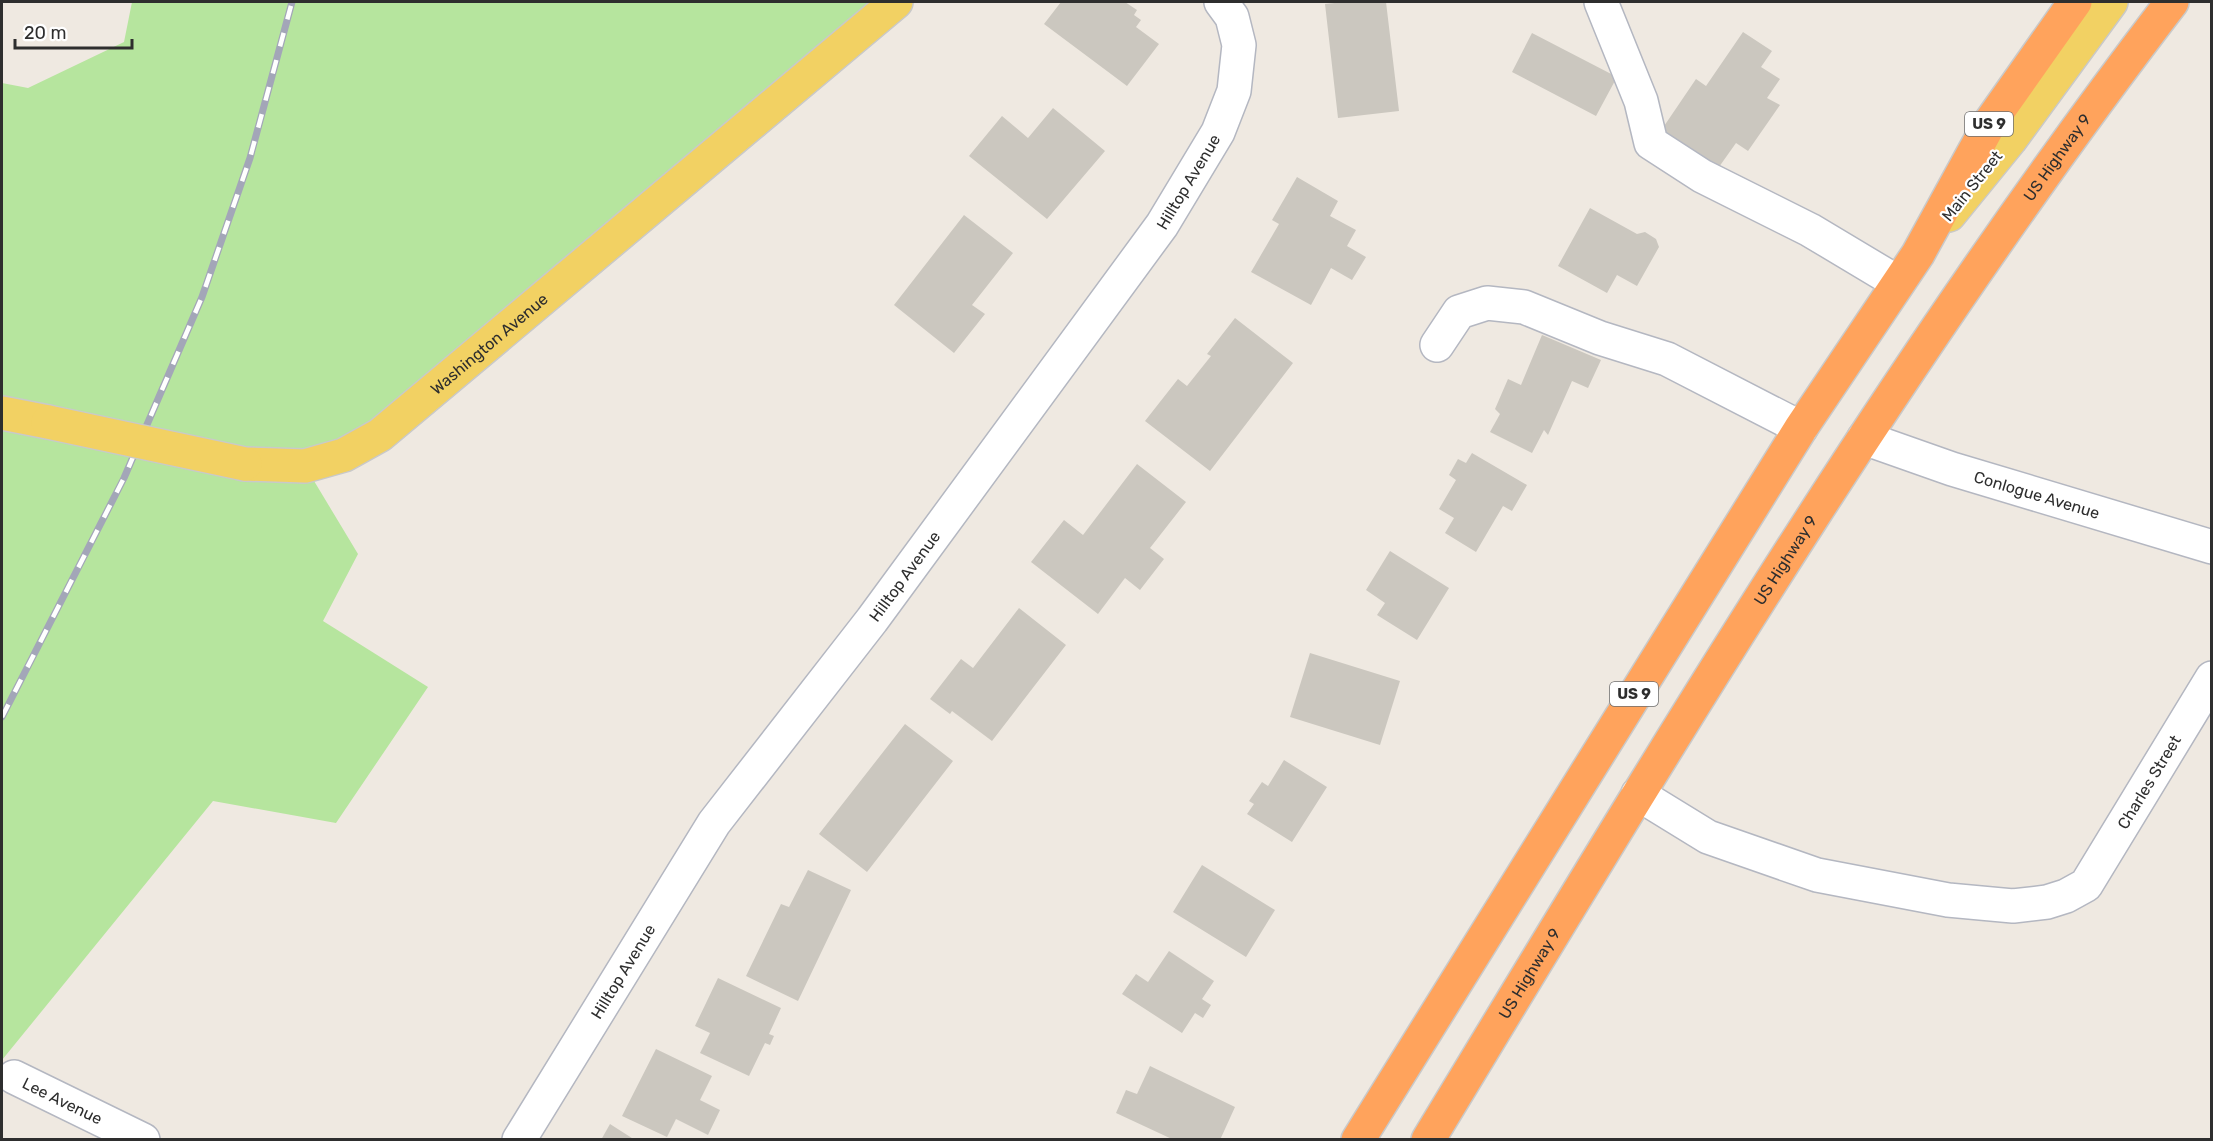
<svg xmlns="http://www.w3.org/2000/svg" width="2213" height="1141" font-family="Rubik,sans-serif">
	<rect width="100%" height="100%" fill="#efe9e1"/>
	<path fill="#b6e59e" d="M132,2H896L380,435L305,466L358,554L323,621L428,687L336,823L213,801L2,1060V83L28,88L124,42Z"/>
	<path fill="#cbc7bf" d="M1061,2H1125L1137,10L1134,15L1141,20L1136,27L1159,44L1127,86L1044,24Z
		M1344,2H1386L1399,111L1338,118L1325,4Z
		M1743,32L1772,51L1761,67L1780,79L1767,98L1780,105L1748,151L1736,143L1714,174L1658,135L1696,79L1706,86Z
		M1532,33L1617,77L1596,116L1512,72Z
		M1053,108L1105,151L1047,219L969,156L1002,116L1028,138Z
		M1297,177L1338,201L1330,216L1356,230L1347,246L1366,257L1352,280L1331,268L1311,305L1251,272L1279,224L1272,220Z
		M1590,208L1637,234L1645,232L1656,239L1659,247L1637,286L1617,275L1607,293L1558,266Z
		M964,215L1013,253L972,305L985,314L954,353L894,305Z
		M1235,318L1293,363L1210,471L1145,421L1178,379L1187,386L1211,356L1207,354Z
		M1542,335L1601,360L1588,388L1572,381L1548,435L1544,430L1532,453L1490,432L1500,414L1495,409L1508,379L1521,385Z
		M1472,453L1527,485L1512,511L1503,506L1476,552L1445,533L1454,518L1439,509L1456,480L1449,475L1458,459L1466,463Z
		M1137,464L1186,502L1150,548L1164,559L1140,590L1125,578L1098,614L1031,562L1064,520L1083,535Z
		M1390,551L1449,588L1417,640L1377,615L1385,603L1366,590Z
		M1019,608L1066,645L992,741L952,711L950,714L930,699L961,659L973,668Z
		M1310,653L1400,681L1380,745L1290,717Z
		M905,724L953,761L867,872L819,834Z
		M1284,760L1327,787L1292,842L1247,814L1254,804L1249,801L1262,782L1268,786Z
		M1202,865L1275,910L1246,957L1173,912Z
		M808,870L851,890L798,1001L746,976L781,904L789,907Z
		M1169,951L1214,981L1202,999L1211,1005L1203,1018L1195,1013L1182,1033L1122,994L1136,974L1148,982Z
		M718,978L781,1008L769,1034L774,1036L770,1045L765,1043L749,1076L700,1053L710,1033L695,1026Z
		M656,1049L712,1076L700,1100L720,1110L708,1135L676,1119L667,1137L622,1116Z
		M1150,1066L1235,1107L1220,1140H1174L1116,1113L1126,1090L1137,1094Z
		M610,1124L635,1140H601Z"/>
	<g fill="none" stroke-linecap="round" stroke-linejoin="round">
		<defs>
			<g id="minor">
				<path d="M1601,2L1641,101L1651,143L1702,176L1810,230L1897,282"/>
				<path d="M1437,345L1459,312L1487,303L1524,307L1600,338L1667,359L1801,428"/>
				<path id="s1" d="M1864,438L1952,469L2212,547"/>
				<path id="s2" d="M1638,794L1708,837L1817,875L1948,900L2013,906L2047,902L2066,896L2086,885L2212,678"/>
				<path id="s3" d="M14,1077L143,1140"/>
				<path id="s4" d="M519,1140L714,823L872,620L1162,225L1218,132L1234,91L1239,45L1232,17L1221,2"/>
			</g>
			<g id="major">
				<path d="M1949,215L2010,140L2111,2"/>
				<path d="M2,413L48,422"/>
				<path id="s5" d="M245,464L305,466L344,455L380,435L896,2"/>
			</g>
			<g id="highway">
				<path d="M1358,1140L1801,428L1918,254L1991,121L2075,2"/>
				<path id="s6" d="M1428,1140C1663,753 1896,361 2172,2"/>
			</g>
		</defs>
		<use href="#minor" stroke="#b4b7c1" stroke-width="36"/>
		<use href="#major" stroke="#c9c9c9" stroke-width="36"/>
		<use href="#highway" stroke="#c9c9c9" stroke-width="36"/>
		<use href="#minor" stroke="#fff" stroke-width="33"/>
		<use href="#major" stroke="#f2d163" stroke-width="33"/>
		<use href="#highway" stroke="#ffa35c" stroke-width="33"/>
		<defs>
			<path id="rail" d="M2,717L124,478L202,297L250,158L292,2"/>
		</defs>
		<use href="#rail" stroke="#a3a6b8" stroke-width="7"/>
		<use href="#rail" stroke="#fff" stroke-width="4.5" stroke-dasharray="14" stroke-linecap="butt"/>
		<defs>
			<path id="major-bridge" d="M48,422L245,464"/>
		</defs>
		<use href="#major-bridge" stroke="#c9c9c9" stroke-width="36" stroke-linecap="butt"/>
		<use href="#major-bridge" stroke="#f2d163" stroke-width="33"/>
	</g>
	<g text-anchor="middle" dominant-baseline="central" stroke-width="4.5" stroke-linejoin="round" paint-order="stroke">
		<g fill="#fff" stroke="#6d6d6d" stroke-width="1.5">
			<rect x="1965" y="112" width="48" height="24" rx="4.5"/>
			<rect x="1610" y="682" width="48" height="24" rx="4.5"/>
		</g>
		<g font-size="15" font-weight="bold" fill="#2e2e2e">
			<text x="1989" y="124">US 9</text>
			<text x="1634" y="694">US 9</text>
		</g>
		<g font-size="16" fill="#2e2e2e" stroke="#fff">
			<text stroke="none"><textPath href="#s6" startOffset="1167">US Highway 9</textPath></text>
			<text stroke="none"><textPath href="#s4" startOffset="1170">Hilltop Avenue</textPath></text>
			<text transform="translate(1972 186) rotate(-51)">Main Street</text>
			<text stroke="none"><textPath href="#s5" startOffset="284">Washington Avenue</textPath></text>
			<text stroke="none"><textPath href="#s1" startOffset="182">Conlogue Avenue</textPath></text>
			<text stroke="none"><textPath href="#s6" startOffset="681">US Highway 9</textPath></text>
			<text stroke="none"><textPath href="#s4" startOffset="684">Hilltop Avenue</textPath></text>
			<text stroke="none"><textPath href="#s2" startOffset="594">Charles Street</textPath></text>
			<text stroke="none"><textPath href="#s4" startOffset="198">Hilltop Avenue</textPath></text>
			<text stroke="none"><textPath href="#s6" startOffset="195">US Highway 9</textPath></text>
			<text stroke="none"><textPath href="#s3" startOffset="54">Lee Avenue</textPath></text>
		</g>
	</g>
	<rect width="2213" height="1141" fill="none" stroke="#2e2e2e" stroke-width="6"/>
	<path d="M15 39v9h117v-9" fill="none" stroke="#2e2e2e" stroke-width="3"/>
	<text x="24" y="39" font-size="18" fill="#2e2e2e" stroke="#ffffff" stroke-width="4.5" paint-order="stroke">20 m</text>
</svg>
